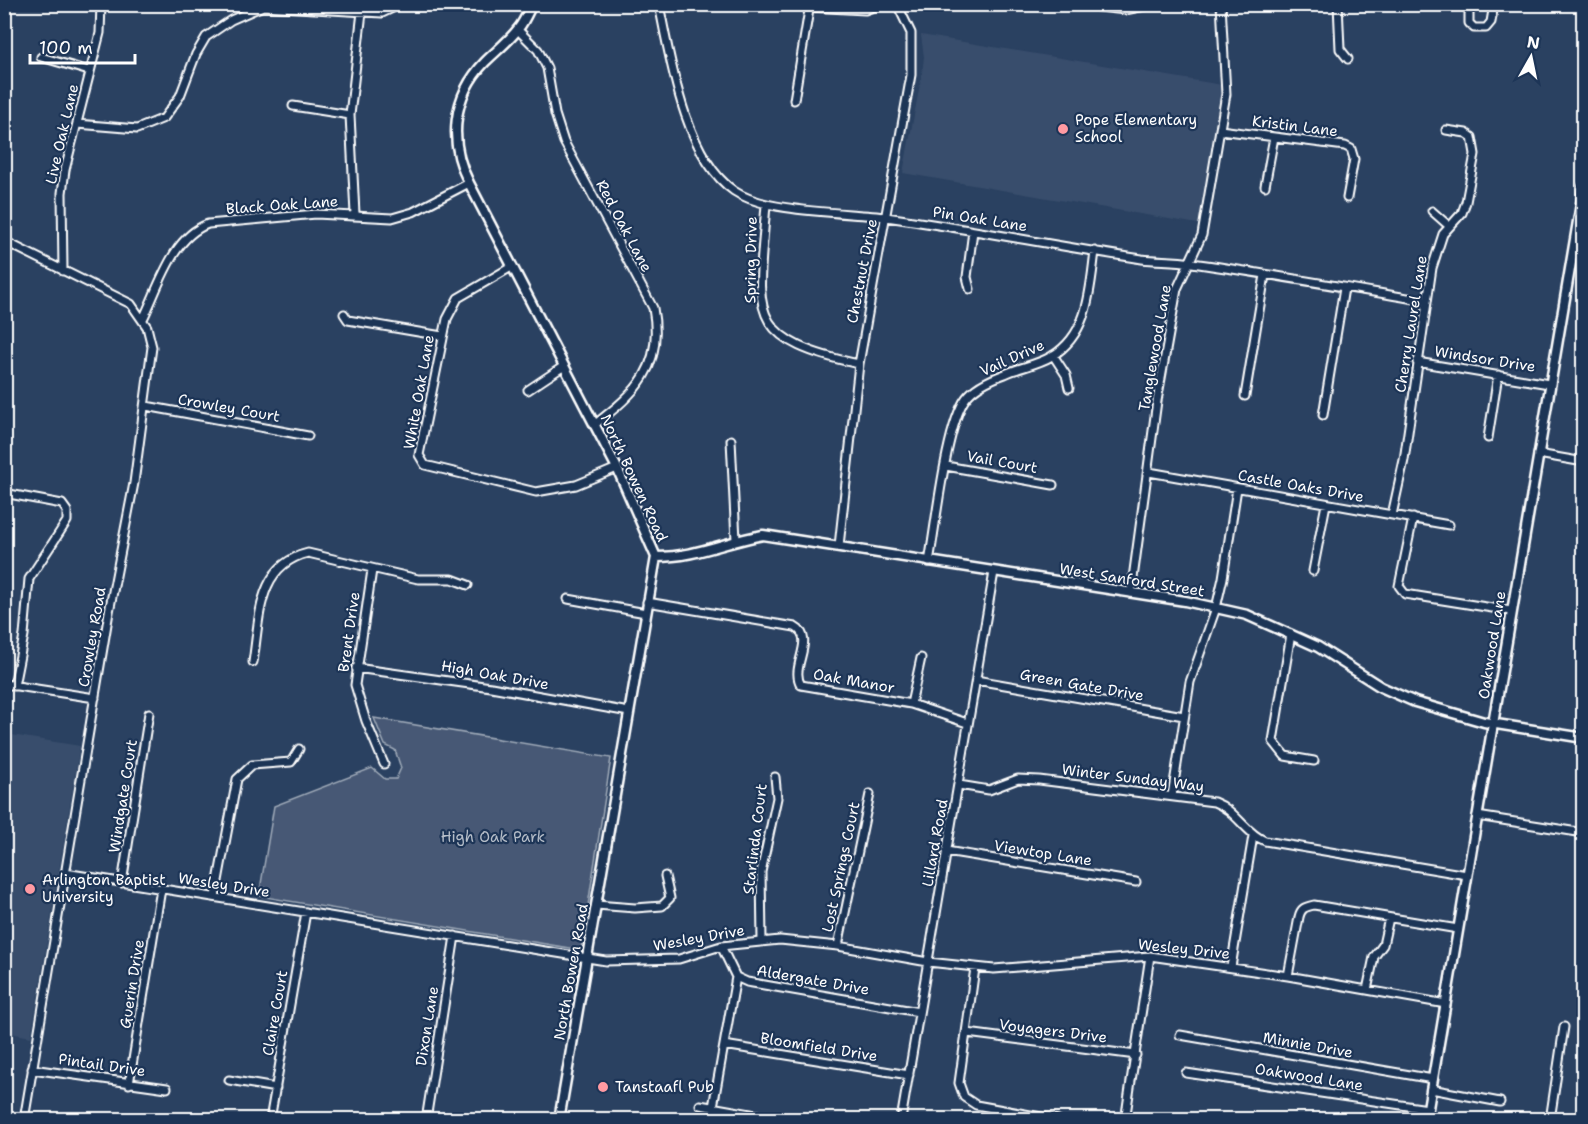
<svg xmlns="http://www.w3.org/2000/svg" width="1588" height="1124" font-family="'Shantell Sans',sans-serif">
	<rect width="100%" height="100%" fill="#2a4161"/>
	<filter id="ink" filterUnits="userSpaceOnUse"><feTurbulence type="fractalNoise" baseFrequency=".0167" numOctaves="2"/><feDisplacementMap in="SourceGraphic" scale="12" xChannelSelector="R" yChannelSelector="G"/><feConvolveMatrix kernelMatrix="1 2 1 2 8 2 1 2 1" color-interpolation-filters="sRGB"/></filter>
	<g filter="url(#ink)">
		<path fill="#394e6c" d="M921,35L1222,85L1198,224L903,173L922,74L924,57Z
			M5,734L80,746L31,1037L5,1032Z"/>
		<path fill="#465975" stroke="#a2acba" stroke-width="1.5" d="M374,718L611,758L581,950L259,896L274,806L372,768L385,779H396L401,768L395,750L385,745Z"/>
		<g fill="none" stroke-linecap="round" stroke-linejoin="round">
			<defs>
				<path id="minor" d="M659,4C670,59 685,157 734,191C766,213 846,212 886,217C971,229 1056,246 1142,259C1158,261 1175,260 1192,263C1270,274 1348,288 1426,301
					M1074,4L1125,10L1155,4
					M1338,4L1340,49L1348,59
					M1469,4V23L1474,28H1486L1491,22L1494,4
					M809,7L865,10L881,4
					M518,30L538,50L547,68L555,114L564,142L653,308C664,367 637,392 594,425
					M41,57L89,71
					M794,100L810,4
					M293,106L350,115
					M77,124L137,129L164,118L180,96L196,54L206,37L231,20L263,6L382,13L401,4
					M1220,130L1345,146L1351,149L1354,159L1347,198
					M1265,186L1274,137
					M766,204C759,308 740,339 859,364
					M1432,211L1449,226
					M355,214L350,115L362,12
					M4,241L131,304L147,327L152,347L134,483L109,612L24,1120
					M513,266L458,298L447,319L419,455L425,465L536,492L576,485L617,468
					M63,271L62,193L65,170L100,33L101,4
					M970,289L967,277L973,231
					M344,314L348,320L442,336
					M143,319C159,287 172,237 208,224L316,214L392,218L413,212L469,183
					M1053,355L1066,375L1069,388
					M1417,362L1549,384
					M528,390L564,366
					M1245,396L1265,275
					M146,406L308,436
					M1323,415L1344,288
					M1488,438L1498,375
					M731,440L736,540
					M1538,454L1584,462
					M946,466L1053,485
					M1149,472L1449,525
					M4,493L62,504L67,511V521L29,579L24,635L14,686
					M1392,515L1404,460L1432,268L1443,234L1462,213L1466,202L1475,154L1472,137L1466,133L1446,130
					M1413,518L1399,586L1405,594L1511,611
					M839,546L859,364L911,75V33L897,4
					M929,562C936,524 946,425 966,398C975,386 991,379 1005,374C1020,367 1037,365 1052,356C1089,334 1090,289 1095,251
					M372,570L355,685L366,721L384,764
					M1313,571L1326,504
					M1131,593L1157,401L1177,289L1202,235L1226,94L1221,4
					M568,599L646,613
					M647,602L795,627C817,639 789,667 801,685L911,704L967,723
					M1291,634L1273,741L1285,756L1314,761
					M253,662C260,618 257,565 308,553L418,579H452L468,585
					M356,668L491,687L629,712
					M976,680L1184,716
					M4,684L95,698
					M911,704L921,658
					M959,785L989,790L1018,779L1039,780L1214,802C1236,810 1245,833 1265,841L1467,875
					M1172,796L1190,682L1216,608L1223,578L1237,488
					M1477,816L1584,833
					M946,851L1136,882
					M65,873L606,961L679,959L721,946L780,940L838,946L928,962L994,969L1150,956L1288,976L1446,1004
					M122,883L149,713
					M215,897L237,779L252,765L291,762L299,749
					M596,905L635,908L662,906L670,898L665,876
					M762,941L761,872L777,798L775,777
					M721,946L736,977L747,982L919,1012
					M838,946L870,794
					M1231,967L1253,836
					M975,968L959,1083L964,1097L976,1105L1058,1120
					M1288,976L1299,917C1301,908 1305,907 1314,905L1458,929
					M1367,990L1374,957L1383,945L1389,918
					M967,1033L1136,1055
					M1180,1035L1433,1079
					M724,1045L909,1075
					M32,1069L167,1088
					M1186,1073L1428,1109
					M229,1080L276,1088
					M129,1084L161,889
					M1431,1089L1500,1102
					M700,1105L785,1120
					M713,1107L736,977
					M270,1120L306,912
					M426,1120L455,936
					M901,1120L994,572
					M1122,1120L1126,1114L1150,956
					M1550,1120L1564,1027"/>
				<path id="tertiary" d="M532,4C528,12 524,22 518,29C509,41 496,51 485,62C452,96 448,142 469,183L617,468L656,557L559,1120
					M656,557C696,557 724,542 763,535L1185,601L1247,615L1318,647L1381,687L1415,702L1484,722L1584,738
					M1426,1120L1584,186"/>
			</defs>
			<use href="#minor" stroke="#fff" stroke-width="11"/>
			<use href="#tertiary" stroke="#fff" stroke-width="13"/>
			<use href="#minor" stroke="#1d3557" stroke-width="7"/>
			<use href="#tertiary" stroke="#1d3557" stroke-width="8"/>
		</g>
	</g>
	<g fill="#ff9aa2" stroke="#1d3557" stroke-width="2">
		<circle cx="1063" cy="129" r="6"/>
		<circle cx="30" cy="889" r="6"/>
		<circle cx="603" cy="1087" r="6"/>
	</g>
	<g text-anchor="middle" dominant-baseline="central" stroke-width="4.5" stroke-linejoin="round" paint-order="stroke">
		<g font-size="15" fill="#fff" stroke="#1d3557" text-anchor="start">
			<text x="1075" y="120">Pope Elementary<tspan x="1075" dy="17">School</tspan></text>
			<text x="42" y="880">Arlington Baptist<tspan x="42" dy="17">University</tspan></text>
			<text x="615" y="1087">Tanstaafl Pub</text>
		</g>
		<g font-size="15" fill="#fff" stroke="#1d3557">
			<text transform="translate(1295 126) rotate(7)">Kristin Lane</text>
			<text transform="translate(62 134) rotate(-77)">Live Oak Lane</text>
			<text transform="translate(282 205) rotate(-4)">Black Oak Lane</text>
			<text transform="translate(980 219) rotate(9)">Pin Oak Lane</text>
			<text transform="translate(624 226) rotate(62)">Red Oak Lane</text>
			<text transform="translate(751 260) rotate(-89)">Spring Drive</text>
			<text transform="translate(862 271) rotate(-79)">Chestnut Drive</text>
			<text transform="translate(1411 324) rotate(-81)">Cherry Laurel Lane</text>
			<text transform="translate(1155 348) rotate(-80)">Tanglewood Lane</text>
			<text transform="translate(1012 358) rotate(-24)">Vail Drive</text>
			<text transform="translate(1485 359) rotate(9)">Windsor Drive</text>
			<text transform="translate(419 392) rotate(-80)">White Oak Lane</text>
			<text transform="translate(229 408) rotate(10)">Crowley Court</text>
			<text transform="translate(1002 462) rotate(10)">Vail Court</text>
			<text transform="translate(634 478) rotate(65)">North Bowen Road</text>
			<text transform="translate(1301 486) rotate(10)">Castle Oaks Drive</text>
			<text transform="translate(1132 580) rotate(9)">West Sanford Street</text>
			<text transform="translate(349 632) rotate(-82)">Brent Drive</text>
			<text transform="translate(92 637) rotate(-80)">Crowley Road</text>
			<text transform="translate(1492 645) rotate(-81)">Oakwood Lane</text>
			<text transform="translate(495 675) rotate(10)">High Oak Drive</text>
			<text transform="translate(854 681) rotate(10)">Oak Manor</text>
			<text transform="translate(1082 685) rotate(10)">Green Gate Drive</text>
			<text transform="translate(1133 778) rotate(7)">Winter Sunday Way</text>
			<text transform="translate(123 796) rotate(-81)">Windgate Court</text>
			<text transform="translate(755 839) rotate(-83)">Starlinda Court</text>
			<text transform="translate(935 843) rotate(-80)">Lillard Road</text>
			<text transform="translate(1043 853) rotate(9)">Viewtop Lane</text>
			<text transform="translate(841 867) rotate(-78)">Lost Springs Court</text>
			<text transform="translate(224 885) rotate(9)">Wesley Drive</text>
			<text transform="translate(699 938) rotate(-10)">Wesley Drive</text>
			<text transform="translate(1184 949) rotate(6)">Wesley Drive</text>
			<text transform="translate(571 972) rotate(-80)">North Bowen Road</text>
			<text transform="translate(813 980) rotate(10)">Aldergate Drive</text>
			<text transform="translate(132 984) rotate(-81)">Guerin Drive</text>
			<text transform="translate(275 1013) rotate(-80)">Claire Court</text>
			<text transform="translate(427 1026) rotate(-81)">Dixon Lane</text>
			<text transform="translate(1053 1031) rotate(7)">Voyagers Drive</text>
			<text transform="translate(1308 1045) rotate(10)">Minnie Drive</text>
			<text transform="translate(819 1047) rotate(9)">Bloomfield Drive</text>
			<text transform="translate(102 1065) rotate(8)">Pintail Drive</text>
			<text transform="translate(1309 1077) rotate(9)">Oakwood Lane</text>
		</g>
		<g font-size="15" fill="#b5bdc8" stroke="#1d3557">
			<text x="493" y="837">High Oak Park</text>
		</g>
	</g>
	<rect width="1588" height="1124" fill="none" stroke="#1d3557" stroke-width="24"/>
	<rect x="12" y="12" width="1564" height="1100" fill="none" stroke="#fff" stroke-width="2" filter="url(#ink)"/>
	<g transform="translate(1531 57) rotate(9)" stroke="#1d3557" stroke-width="4.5" paint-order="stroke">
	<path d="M0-4.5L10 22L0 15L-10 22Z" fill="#ffffff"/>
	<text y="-9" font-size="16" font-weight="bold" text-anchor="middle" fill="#ffffff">N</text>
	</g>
	<path d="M30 54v9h105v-9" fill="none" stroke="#ffffff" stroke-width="3"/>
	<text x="39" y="54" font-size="18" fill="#ffffff" stroke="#1d3557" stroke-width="4.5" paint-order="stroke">100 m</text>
</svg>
